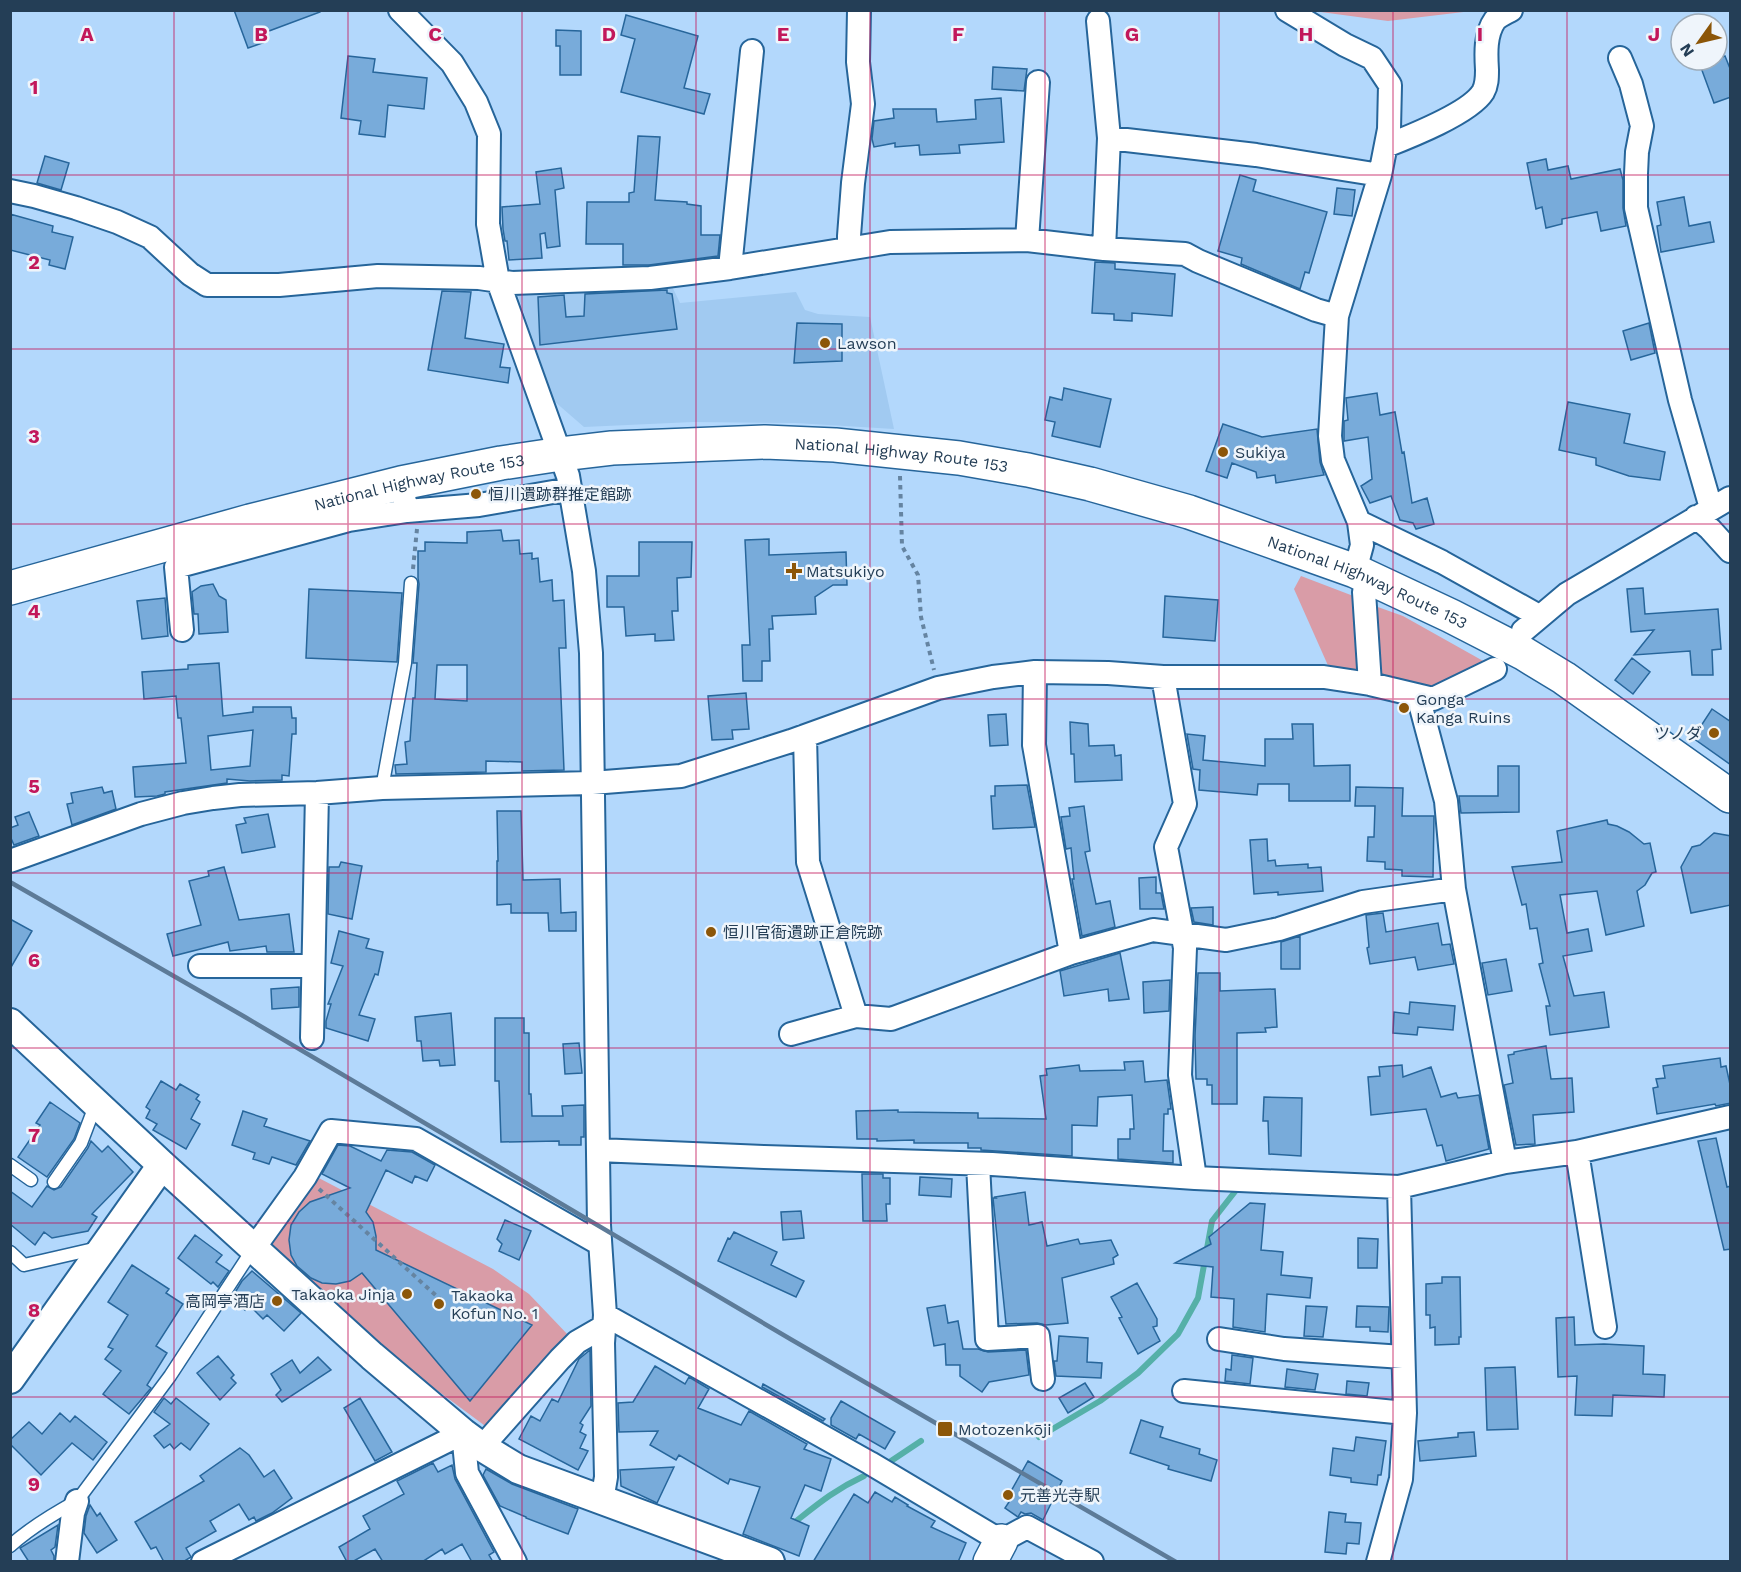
<svg xmlns="http://www.w3.org/2000/svg" width="1741" height="1572" font-family="'Work Sans','Noto Sans JP',sans-serif">
	<rect width="100%" height="100%" fill="#b3d8fc"/>
	<path fill="#a1caf1" d="M669,280L680,303L796,292L805,310L818,314L870,317L894,429L795,423L693,422L584,427L554,401L517,293Z"/>
	<path fill="#d99ca7" d="M1313,11L1472,10V11L1388,21Z
		M1301,576L1356,597L1358,672L1330,670L1294,589Z
		M1375,606L1403,616L1485,662L1435,687L1378,677Z
		M313,1175L493,1269L529,1294L570,1337L492,1431L407,1368L271,1244Z"/>
	<g fill="none" stroke-linecap="round" stroke-linejoin="round">
		<path stroke="#55b0a8" stroke-width="6" d="M1039,1437L1100,1401L1138,1373L1178,1334L1198,1298L1212,1221L1237,1189H1242
			M888,1463L921,1441
			M793,1525L795,1522C819,1503 836,1489 864,1476"/>
	</g>
	<path fill="#78abda" stroke="#27669b" stroke-width="1.5" fill-rule="evenodd" d="M234,10H320V12L261,34L265,42L248,48Z
		M626,15L698,36L684,88L710,94L704,114L621,92L635,39L621,35Z
		M556,30L581,31V75H560V46H556Z
		M348,56L375,59L373,72L427,78L424,109L388,105L385,137L359,134L361,121L341,118Z
		M1725,56L1731,71V97L1714,103L1700,65Z
		M993,67L1027,69L1024,91L992,89Z
		M1001,98L1004,142L959,145L960,153L920,155L919,145L895,147V143L874,147L872,139L874,121L894,118L893,109H936L937,122L976,119L975,100Z
		M638,136L660,137L655,200L687,202V204L701,206V235H720L718,256L649,265H623V244H586L587,202H629V193L634,192Z
		M45,156L69,163L61,190L37,183Z
		M1546,159L1548,170L1568,166L1571,179L1620,169L1623,180V208L1626,226L1601,231L1597,212L1562,219V224L1546,228L1542,207L1536,209L1527,163Z
		M561,168L564,188L555,190L560,246L547,248L545,233L540,234L542,258L509,260L507,241H505L503,229L502,207L540,204L536,172Z
		M1240,175L1256,180L1253,191L1327,212L1309,273L1305,272L1300,289L1241,264L1242,258L1218,251Z
		M1337,188L1355,190L1352,216L1334,214Z
		M1684,197L1689,226L1710,222L1714,242L1661,252L1657,226L1661,225L1657,202Z
		M10,214L53,226L52,232L73,237L65,269L49,265L50,260L10,250Z
		M1095,262L1115,263V269L1175,274L1172,316L1132,313V321L1114,320V314L1092,313Z
		M667,290V293L672,294L677,329L540,345L538,297L564,295L566,317L584,316L585,294Z
		M442,291L471,292L465,338L504,344L500,367L510,368L508,383L428,370Z
		M797,323L842,324V361L794,363Z
		M1649,323L1655,353L1631,360L1623,331Z
		M1064,388L1111,399L1100,447L1052,436L1055,422L1045,420L1050,397L1062,400Z
		M1377,393L1380,415L1395,412L1402,453L1404,452L1412,503L1427,498L1434,524L1416,529L1413,523L1400,520L1391,496L1370,503L1361,486L1372,479L1368,437L1344,441V421L1348,420L1346,398Z
		M1568,402L1630,414L1624,443L1665,452L1660,480L1629,476L1596,465V458L1559,450Z
		M1223,424L1262,437L1317,429L1320,462L1324,475L1276,483L1275,475L1257,478L1256,472L1232,463L1227,478L1206,471Z
		M501,530L503,541L519,540L520,554L532,553V559L538,558L540,582L552,580L553,601L564,600L566,648H559L564,770L522,771V762L486,761V772L396,774L395,765L407,764L405,742L410,741L413,698H415L417,663H413L419,584L418,578V551H425V542L467,543V532ZM437,665H467V701L435,699Z
		M769,539V555L846,552L847,585H833L815,597L816,614L772,616L773,629H769L770,661H762V681H743L742,645H750L745,540Z
		M639,542H692L691,577L677,578L678,611H672L674,640L655,641V634L626,636L624,607H607V576H639Z
		M213,584L219,596L226,600L228,632L199,634L198,614H194L192,592L201,586Z
		M1643,588L1645,614L1718,609L1721,649L1712,650L1713,675H1692L1690,651L1634,655L1654,630L1631,632L1627,589Z
		M309,589L402,593L397,662L306,658Z
		M1165,596L1218,600L1215,641L1163,637Z
		M165,598L168,636L142,639L137,601Z
		M1632,658L1650,672L1633,694L1615,680Z
		M219,663L223,716L253,712V707H291L292,718H296V734H292L289,776L282,775V780L250,781L227,779V783L165,792V794L157,796L135,797L133,767L186,763L181,718H178L176,696L144,699L142,672L188,669V665ZM253,730L250,766L211,770L208,736Z
		M746,693L749,729L732,730L733,739L712,740L708,696Z
		M1712,709L1731,722V765L1693,738Z
		M1006,714L1008,745L990,746L988,715Z
		M1070,722L1088,724L1089,746L1114,745L1115,756L1121,755L1122,780L1075,782L1074,754H1071Z
		M1292,724H1313L1314,766L1350,765V801H1289V784H1258L1257,795L1199,790L1200,770L1193,769L1187,734L1205,736L1203,760L1265,766V739H1293Z
		M1498,766H1519V812L1461,813L1459,796H1498Z
		M1027,785L1035,827L993,829L991,796H995V786Z
		M102,787L104,793L112,791L116,809L72,825L67,804L73,803L71,793Z
		M1356,787L1403,788L1402,816H1434L1433,877L1402,876V870L1385,869V862L1367,861L1368,837H1374L1375,806H1355Z
		M1084,806L1090,851L1085,852L1096,904L1110,901L1115,927L1082,936L1072,879H1074L1071,848L1066,849L1061,817L1070,816L1069,808Z
		M497,811H521L523,880L560,879L561,913L576,912V931H549L548,913H511V904L497,905V861H498Z
		M29,812L39,836L14,845L10,836V828L18,825L15,817Z
		M268,814L275,847L242,853L236,825L246,823L244,818Z
		M1607,820L1608,824L1617,826L1629,832L1644,844L1650,843L1656,872L1652,873L1645,885L1637,891L1644,926L1606,935L1597,891L1560,895L1567,933L1588,929L1592,951L1563,956L1574,996L1604,992L1609,1027L1550,1035L1546,1006H1550L1539,964L1543,963L1537,928L1530,929L1526,904L1522,905L1512,867L1562,862L1557,831Z
		M1714,833L1731,836V905L1691,913L1681,867L1692,847L1700,845Z
		M1267,839L1268,861L1275,860L1276,866L1308,864V868L1321,867L1323,891L1278,895V892L1254,894L1250,840Z
		M341,862L362,866L352,919L328,914L329,867H339Z
		M224,867L239,920L289,914L294,952H267L266,946L230,951L228,942L173,956L167,934L201,925L189,881L209,876L208,871Z
		M1156,877V893H1161L1164,909H1140L1139,878Z
		M1213,907V925L1194,922L1191,908Z
		M1383,913L1386,932L1438,923L1442,945L1450,944L1454,964L1418,970L1415,957L1370,964L1367,948L1369,947L1366,915Z
		M10,919L32,931L10,969Z
		M339,931L369,939L366,948L383,952L378,975L375,974L359,1015L375,1019L368,1041L326,1028V1021L331,1004H328L343,966L331,963Z
		M1300,936V969H1281V942Z
		M1120,953L1129,999L1109,1001L1108,989L1064,996L1060,971Z
		M1506,959L1512,991L1488,995L1482,963Z
		M1198,973H1220V991L1275,989L1277,1027L1265,1028L1266,1032L1237,1033V1104H1212V1085H1207V1079H1196L1195,1036Z
		M1170,980L1169,1011L1144,1013L1143,982Z
		M299,987V1007L272,1009L271,989Z
		M1410,1002L1455,1006L1453,1030L1418,1027L1417,1035L1393,1033L1394,1012L1409,1014Z
		M451,1013L455,1065L440,1066L439,1060L423,1061L421,1041H417L415,1017Z
		M495,1018H524V1033H529V1094H531L532,1116H563L562,1106L584,1105V1137H581V1145H559V1141L501,1142L499,1081H495Z
		M579,1043L582,1073L565,1074L563,1044Z
		M1546,1046L1551,1079L1572,1078L1574,1112L1533,1115L1535,1144L1516,1145L1504,1085L1513,1083L1508,1055L1514,1054V1052Z
		M1720,1058L1721,1067L1726,1066L1731,1089V1103L1716,1106L1715,1104L1657,1114L1653,1088L1658,1087L1656,1079L1665,1078L1663,1066Z
		M1143,1061L1145,1082L1167,1080L1171,1109H1168V1114H1164L1163,1151H1173V1163L1118,1159V1139H1130V1129H1134L1132,1095L1098,1097L1097,1126L1072,1125V1156L981,1150V1148H968V1143H914V1140L877,1141V1139H857L856,1111L898,1110V1112L978,1113V1118L1046,1119L1040,1076L1047,1075L1046,1069L1079,1065L1080,1071L1125,1070L1124,1062Z
		M1402,1065L1403,1077L1431,1067L1441,1097L1456,1093L1458,1098L1479,1095L1489,1149L1446,1161L1442,1145L1437,1146L1426,1109L1371,1115L1368,1077L1380,1076L1379,1067Z
		M161,1081L176,1090L180,1084L199,1095L196,1099L200,1102L191,1119L200,1124L186,1149L153,1130L157,1124L146,1118L150,1110L146,1107Z
		M1264,1097L1302,1098L1301,1156L1269,1154L1268,1121H1263Z
		M50,1102L80,1123L74,1139L47,1177L18,1157L40,1125L36,1123Z
		M243,1111L267,1119L264,1126L310,1141L296,1165L272,1157L269,1164L253,1159L255,1153L232,1145Z
		M1716,1138L1727,1187L1731,1186V1249L1724,1250L1698,1141Z
		M91,1141L102,1152L108,1146L133,1172L92,1214L97,1217L88,1231L52,1238L44,1232L35,1245L10,1224V1191L32,1207L47,1186L54,1190L61,1187L88,1148Z
		M338,1145L350,1146L381,1161L387,1150L412,1152L435,1165L427,1181L415,1176L412,1183L386,1170L366,1212L373,1222L376,1236V1250L532,1325L470,1401L362,1273L350,1281L336,1284L322,1283L311,1278L297,1266L291,1255L289,1240L291,1225L299,1212L310,1202L350,1188L322,1174Z
		M862,1174H883V1178H890V1204H886L887,1221H863Z
		M920,1177L952,1179L951,1197L919,1195Z
		M1025,1192L1029,1225L1042,1222L1047,1246L1078,1239L1080,1244L1111,1240L1118,1255L1113,1258L1114,1264L1062,1278L1068,1323L1046,1325L1037,1323L1006,1324L993,1198H996L995,1197Z
		M1250,1203L1265,1204L1261,1250L1283,1252L1281,1275L1312,1278L1310,1298L1267,1294L1265,1332L1233,1327L1234,1299L1211,1297L1213,1267L1175,1263L1211,1244L1209,1237Z
		M801,1211L804,1238L783,1240L781,1212Z
		M505,1220L531,1231L519,1260L499,1251L502,1244L497,1239Z
		M734,1232L777,1252L771,1265L804,1281L796,1297L718,1261L728,1238L730,1239Z
		M195,1235L222,1255L216,1262L229,1271L218,1287L213,1282L211,1284L178,1258Z
		M1358,1238L1378,1239L1377,1268H1358Z
		M132,1265L169,1289L166,1293L183,1304L156,1346L167,1353L147,1385L151,1388L129,1414L103,1394L121,1371L105,1359L113,1349L108,1347L128,1315L108,1302Z
		M252,1271L301,1313L284,1331L267,1315L263,1319L248,1304L245,1310L231,1299L242,1281Z
		M1442,1277H1460L1461,1337H1459V1344L1435,1345V1327L1430,1328V1315H1426V1284L1442,1283Z
		M1137,1283L1157,1319V1326L1153,1327L1160,1341L1138,1354L1119,1318L1122,1317L1111,1297Z
		M945,1305L948,1323L958,1321L963,1349H978L988,1352L1026,1350L1029,1375L989,1382L982,1392L960,1376V1365H946L945,1344L934,1346L927,1308Z
		M1306,1306L1327,1307L1323,1337L1304,1336Z
		M1357,1306L1389,1307L1388,1332L1370,1331V1327H1356Z
		M1574,1317L1575,1345L1604,1344L1644,1346L1643,1374L1665,1375L1664,1397L1613,1395L1612,1416L1575,1415L1577,1376L1558,1377L1556,1318Z
		M1059,1336L1088,1338L1087,1362L1102,1363L1101,1378L1056,1376L1054,1361H1057Z
		M590,1350L591,1406L580,1423L583,1425L580,1432L586,1435L580,1448L588,1451L578,1470L519,1439L531,1416L540,1421L552,1399L558,1402L579,1359Z
		M1232,1355L1253,1358L1250,1384L1225,1381L1226,1369L1231,1370Z
		M218,1356L234,1375L231,1378L236,1383L220,1400L197,1373Z
		M318,1357L331,1370L282,1402L276,1395L281,1390L271,1374L292,1360L300,1373Z
		M655,1366L685,1384L689,1377L709,1389L698,1408L741,1425L749,1411L807,1444L804,1449L831,1459L821,1491L805,1485L791,1518L809,1526L799,1556L743,1534L760,1487L730,1479L728,1484L679,1455L676,1460L650,1445L658,1431L619,1432L618,1403L633,1402Z
		M1515,1367L1518,1429L1487,1430L1485,1368Z
		M1287,1369L1318,1374L1315,1390L1285,1387Z
		M1347,1381L1369,1383L1367,1396L1346,1394Z
		M1085,1383L1094,1397L1068,1413L1059,1398Z
		M763,1384L825,1419L823,1421L762,1387Z
		M164,1398L171,1404L176,1398L209,1424L190,1450L181,1443L174,1449L170,1444L164,1448L154,1436L170,1424L154,1412Z
		M360,1398L392,1452L375,1461L344,1408Z
		M841,1401L895,1432L885,1449L859,1434L856,1439L831,1425V1418Z
		M60,1413L70,1422L75,1416L107,1442L93,1460L72,1443L41,1475L10,1444V1440L29,1422L42,1434Z
		M1141,1420L1163,1427L1160,1437L1200,1449L1199,1454L1217,1460L1211,1481L1168,1469L1169,1466L1130,1453Z
		M1474,1432L1476,1456L1420,1461L1418,1441L1458,1437V1433Z
		M1356,1437L1386,1441L1381,1475H1378L1377,1485L1351,1482V1478L1330,1475L1333,1448L1354,1451Z
		M240,1448L249,1455L264,1477L274,1470L292,1498L272,1513L256,1521L254,1517L249,1520L239,1504L210,1521L216,1531L186,1548L191,1557L183,1562H164L156,1547L151,1549L135,1522L204,1481L200,1476Z
		M1028,1461L1062,1481L1043,1520L1031,1513L1025,1514L1021,1512L1018,1517L1005,1508L1009,1502L1006,1500Z
		M433,1463L438,1472L452,1465L455,1479L494,1552L489,1555L493,1562H472L462,1544L445,1554L442,1549L422,1562H383L375,1549L352,1562H347L339,1547L370,1529L363,1516L404,1494L397,1481Z
		M674,1467L657,1503L621,1486L620,1470Z
		M486,1469L512,1484L578,1509L568,1534L526,1518V1517L500,1506L483,1475Z
		M875,1492L892,1502L895,1497L908,1505L907,1506L935,1521L931,1527L966,1543L958,1562H813L854,1494L868,1503Z
		M90,1505L97,1516L100,1513L117,1540L97,1553L84,1533L86,1516Z
		M1329,1512L1346,1514L1345,1522L1361,1523L1359,1544L1347,1543L1346,1554L1325,1552Z
		M58,1525L55,1547L51,1550L54,1556V1562H29L20,1548Z"/>
	<g fill="none" stroke-linecap="round" stroke-linejoin="round">
		<defs>
			<path id="service" d="M382,788L405,663L411,583
				M10,1165L31,1180
				M54,1182L81,1143L92,1114L98,1106
				M10,1252L24,1265L98,1248
				M10,1546C30,1528 53,1514 77,1501L170,1376L253,1249"/>
			<path id="minor" d="M400,10L452,63L476,102L489,134L488,224L498,281L568,476L584,571L591,653L599,1225L605,1315L603,1343L606,1477L602,1501
				M1287,10L1345,45L1372,58L1390,85L1389,129L1380,175L1337,316L1330,436L1333,460L1359,522L1362,545L1355,571
				M1098,21L1109,138L1104,249
				M1620,58L1631,84L1642,126L1637,152L1636,174V208L1680,400L1711,508
				M1109,138L1256,155L1380,175
				M1386,146C1409,137 1470,113 1483,92C1487,85 1487,78 1487,70C1486,54 1485,34 1495,20C1499,16 1506,13 1511,10
				M10,191L34,196L76,208L117,222L150,237L190,274L207,285H279L378,276L479,278L512,283L650,278L730,268L890,242L1027,240L1104,249L1185,254L1198,261L1316,310L1337,316
				M1027,240L1038,82
				M849,248V236L853,183L863,104L858,62L859,11
				M730,268L752,51
				M407,511L479,505L570,489
				M1696,517L1710,529L1730,551
				M1359,522L1442,562L1539,616
				M182,630L176,567L349,520L407,511L401,483
				M1523,631L1567,594L1730,498
				M1035,672L1034,745L1071,953
				M1163,677L1185,804L1166,847L1185,948L1180,1075L1195,1178
				M1370,684L1364,592L1371,578
				M1418,696L1446,801L1454,889L1505,1162
				M805,736L808,862L856,1016L891,1019L1071,953L1153,930L1226,940L1279,929L1363,902L1454,889
				M10,861L141,814L183,803L213,798L240,795L317,793L382,788L592,783L681,776L791,741L938,688L993,677L1035,672L1108,673L1163,677H1324L1370,684L1433,699L1495,669
				M200,966H313
				M791,1034L856,1016
				M312,1038L317,793
				M598,1150L764,1157L992,1164L1195,1178L1399,1187L1505,1162L1577,1152L1730,1117
				M1577,1152L1605,1327
				M978,1164L987,1339L1038,1336L1043,1379
				M254,1248L305,1177L331,1131L416,1139L600,1244
				M605,1315L870,1463L1001,1541L1027,1527L1092,1562
				M1219,1339L1284,1349L1403,1357
				M1184,1391L1405,1413
				M482,1447L560,1359L577,1342L603,1327
				M67,1562L73,1513L77,1501
				M203,1562L463,1433L467,1473L515,1562
				M1378,1562L1401,1479L1405,1413L1399,1187"/>
			<path id="tertiary" d="M10,1023L162,1165L372,1356L463,1433L482,1447L518,1469L770,1562
				M10,1379L162,1165"/>
			<path id="secondary" d="M990,1562L1001,1541"/>
			<g id="trunk">
				<path id="s1" d="M10,588L250,521L401,483L501,463L561,454L612,448L765,442L835,445L959,458L1028,470L1090,484L1189,512L1355,571L1451,616L1523,653L1564,678L1730,796"/>
			</g>
		</defs>
		<use href="#service" stroke="#26659a" stroke-width="15"/>
		<use href="#minor" stroke="#26659a" stroke-width="26"/>
		<use href="#tertiary" stroke="#26659a" stroke-width="32"/>
		<use href="#secondary" stroke="#26659a" stroke-width="36"/>
		<use href="#trunk" stroke="#26659a" stroke-width="36"/>
		<path stroke="#6584a1" stroke-width="4" stroke-dasharray="4.5 4.5" stroke-linecap="butt" d="M900,476L902,546L918,575L921,617L934,670
			M413,569L417,529
			M319,1189L442,1301"/>
		<use href="#service" stroke="#fff" stroke-width="12"/>
		<use href="#minor" stroke="#fff" stroke-width="22"/>
		<use href="#tertiary" stroke="#fff" stroke-width="28"/>
		<use href="#secondary" stroke="#fff" stroke-width="33"/>
		<use href="#trunk" stroke="#fff" stroke-width="33"/>
		<path stroke="#5d7b98" stroke-width="4.5" d="M10,882L245,1017L792,1340L1176,1562"/>
	</g>
	<path fill="none" stroke="#c2185b" stroke-width="1.5" stroke-opacity="0.55" d="M174,10V1562M348,10V1562M522,10V1562M696,10V1562M870,10V1562M1045,10V1562M1219,10V1562M1393,10V1562M1567,10V1562M10,175H1730M10,349H1730M10,524H1730M10,699H1730M10,873H1730M10,1048H1730M10,1223H1730M10,1397H1730"/>
	<g fill="#8c5608" stroke="#eff5fb" stroke-width="2">
		<circle cx="825" cy="343" r="6"/>
		<circle cx="1223" cy="452" r="6"/>
		<circle cx="476" cy="494" r="6"/>
		<path d="M791 562h6v6h6v6h-6v6h-6v-6h-6v-6h6z"/>
		<circle cx="1404" cy="708" r="6"/>
		<circle cx="1714" cy="733" r="6"/>
		<circle cx="711" cy="932" r="6"/>
		<circle cx="407" cy="1294" r="6"/>
		<circle cx="277" cy="1301" r="6"/>
		<circle cx="439" cy="1304" r="6"/>
		<rect x="937" y="1421" width="16" height="16" rx="3"/>
		<circle cx="1008" cy="1495" r="6"/>
	</g>
	<g text-anchor="middle" dominant-baseline="central" stroke-width="5" stroke-linejoin="round" paint-order="stroke">
		<g font-size="16" fill="#243e56" stroke="#eff5fb" text-anchor="start">
			<text x="837" y="343">Lawson</text>
			<text x="1235" y="452">Sukiya</text>
			<text x="488" y="494">恒川遺跡群推定館跡</text>
			<text x="806" y="571">Matsukiyo</text>
			<text x="1416" y="699">Gonga<tspan x="1416" dy="18">Kanga Ruins</tspan></text>
			<text x="1702" y="733" text-anchor="end">ツノダ</text>
			<text x="723" y="932">恒川官衙遺跡正倉院跡</text>
			<text x="395" y="1294" text-anchor="end">Takaoka Jinja</text>
			<text x="451" y="1295">Takaoka<tspan x="451" dy="18">Kofun No. 1</tspan></text>
			<text x="265" y="1301" text-anchor="end">高岡亭酒店</text>
			<text x="958" y="1429">Motozenkōji</text>
			<text x="1020" y="1495">元善光寺駅</text>
		</g>
		<g font-size="16" fill="#243e56" stroke="#eff5fb">
			<text stroke="none"><textPath href="#s1" startOffset="909">National Highway Route 153</textPath></text>
			<text stroke="none"><textPath href="#s1" startOffset="423">National Highway Route 153</textPath></text>
			<text stroke="none"><textPath href="#s1" startOffset="1395">National Highway Route 153</textPath></text>
		</g>
	</g>
	<g font-size="20" text-anchor="middle" font-weight="bold" fill="#c2185b" stroke="#eff5fb" stroke-width="5" stroke-linejoin="round" paint-order="stroke">
		<text x="87" y="41">A</text>
		<text x="261" y="41">B</text>
		<text x="435" y="41">C</text>
		<text x="609" y="41">D</text>
		<text x="783" y="41">E</text>
		<text x="958" y="41">F</text>
		<text x="1132" y="41">G</text>
		<text x="1306" y="41">H</text>
		<text x="1480" y="41">I</text>
		<text x="1654" y="41">J</text>
		<text x="34" y="94">1</text>
		<text x="34" y="269">2</text>
		<text x="34" y="443">3</text>
		<text x="34" y="618">4</text>
		<text x="34" y="793">5</text>
		<text x="34" y="967">6</text>
		<text x="34" y="1142">7</text>
		<text x="34" y="1317">8</text>
		<text x="34" y="1491">9</text>
	</g>
	<rect width="1741" height="1572" fill="none" stroke="#243e56" stroke-width="24"/>
	<g transform="translate(1699 42) rotate(236)"><circle r="28" fill="#eff5fb" stroke="#9eacb9" stroke-width="1.5"/>
	<path d="M0-4.5L10 22L0 15L-10 22Z" fill="#8c5608"/>
	<text y="-9" font-size="16" font-weight="bold" text-anchor="middle" fill="#243e56">N</text>
	</g>
</svg>
